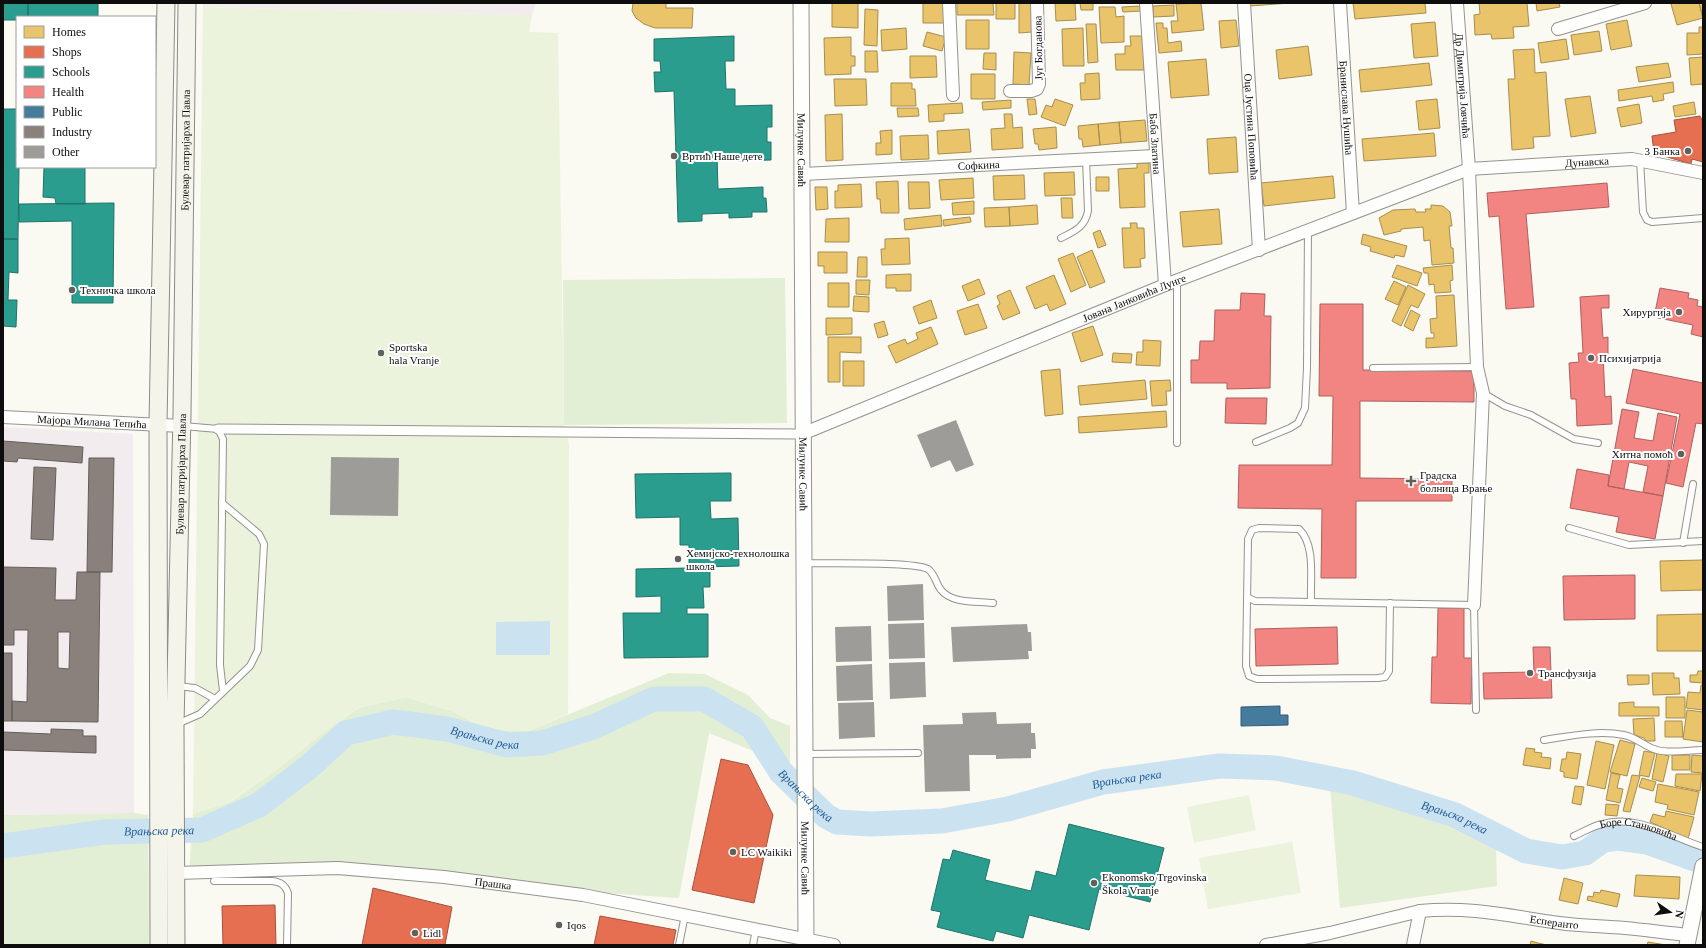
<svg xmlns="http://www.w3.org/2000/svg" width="1706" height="948" font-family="Georgia,serif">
	<rect width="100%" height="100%" fill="#faf9f2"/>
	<path fill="#f2ecee" d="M203,3H536L532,15L203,7Z
		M3,427L133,434L134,813L3,815Z"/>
	<path fill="#e2efd4" d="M785,278L787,423L564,425L563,280Z
		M669,673L705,674L748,695L770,718L790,726V766L709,733L679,898L297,873L189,874L193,814L232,801L276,770L324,732L359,708L406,697L452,711L489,731H528Z
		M1330,786L1452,823L1496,845L1497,886L1340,908Z
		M134,813L148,815L149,945H3V815Z"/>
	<path fill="#ecf3dd" d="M203,7L532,15L529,32L558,33L564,425L569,444L568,714L528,731H489L452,711L406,697L359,708L324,732L276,770L231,801L193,814Z
		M1249,795L1256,830L1194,843L1187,807Z
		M1292,842L1301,893L1208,909L1199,858Z"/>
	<path fill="#cbe2f1" d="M550,621V655H496V622Z"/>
	<path fill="#e9c46a" stroke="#a78d4e" d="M633,3H666V8H693L692,28H655L644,24L636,18L632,11Z
		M832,3H858V28L832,27Z
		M923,3H944V23H923Z
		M957,3H993L994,15H957Z
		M996,3H1015V19H996Z
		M1019,3H1032V32L1019,33Z
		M1055,3H1075L1076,20L1056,21Z
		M1080,3H1093V10H1081Z
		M1201,3L1204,30L1172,33L1171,21H1178L1176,4Z
		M1250,3H1290L1250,6Z
		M1353,3H1425L1426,13L1355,19Z
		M1479,3H1527L1529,26L1513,27L1514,38L1492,39L1491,34L1475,35L1474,15L1480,14Z
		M1536,3H1559L1560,7L1537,11Z
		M1674,3H1699L1703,18L1677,25L1671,4Z
		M1699,3H1703V18Z
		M1174,5V16L1153,17V6Z
		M1140,6L1141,11L1123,12L1122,7Z
		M1099,7H1115L1116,17L1124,16V42L1101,43Z
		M865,9L878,10L877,46L864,45Z
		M966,20H989V49H966Z
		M1236,20L1239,46L1221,48L1219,21Z
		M1627,20L1632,46L1611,50L1606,24Z
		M1435,22L1438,56L1414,58L1411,24Z
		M1156,23H1163V28H1167L1168,43L1181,41L1182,51L1159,53Z
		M1086,24H1096L1098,62L1088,63Z
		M1699,27H1703V54L1687,55V33H1699Z
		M906,28L907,49L882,51L881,30Z
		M1083,28L1084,66H1063L1062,29Z
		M1599,31L1602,51L1574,55L1571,35Z
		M927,32L946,37L942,51L923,46Z
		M1130,36H1143L1144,70H1116L1115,54H1125V46H1131Z
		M851,37V56H855V66H851V74L825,75L824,38Z
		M1566,39L1569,59L1541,63L1538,43Z
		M1308,46L1312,75L1279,79L1276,50Z
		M1534,49L1535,73L1546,72L1550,136L1533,137L1534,148L1512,150L1508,79H1515L1513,50Z
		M865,51H877L878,72H865Z
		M1014,52L1031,53L1029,85L1013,84Z
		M984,53H996V70L983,69Z
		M910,56H936L937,77L910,78Z
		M1703,57V84L1691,85L1689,58Z
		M1206,59L1209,95L1171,98L1168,62Z
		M1429,63L1432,85L1361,92L1359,70Z
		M1668,63L1671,77L1639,82L1636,67Z
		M1099,73L1100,99L1081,100L1080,83H1085V74Z
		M971,74H995V99H971Z
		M834,79H866L867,105L835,106Z
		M1673,82L1674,92L1663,94L1664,100L1653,102L1652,96L1619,101L1618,90Z
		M891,83H912V89H915L916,106H891Z
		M1590,96L1596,133L1571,137L1565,99Z
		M1027,99H1035L1037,114L1029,115Z
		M1055,99L1073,105L1065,126L1041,117L1046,105L1052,107Z
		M1437,99L1440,128L1419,130L1416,101Z
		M1011,100V108L983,110L982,102Z
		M1694,102L1696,114L1675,117L1673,106Z
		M962,103L963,113L944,114V121L929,122L928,105Z
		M1639,104L1642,123L1621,127L1617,108Z
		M897,108H918L919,116L898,117Z
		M842,114L843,160L826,161L825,115Z
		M1004,114H1012L1013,128L1022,127L1023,148L992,150L991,129L1005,128Z
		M1145,120L1147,141L1121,143L1119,122Z
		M1119,122L1121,143L1100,145L1098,124Z
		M1098,124L1100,145L1083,147L1082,139H1079L1078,126Z
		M1056,127L1057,148L1039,150L1038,144H1035L1033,129Z
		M969,129L971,152L938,154L937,131Z
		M892,130V154L876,155V143H881L880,131Z
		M1434,133L1436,156L1364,161L1362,139Z
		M928,135L929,159L901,160L900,136Z
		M1236,137L1238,172L1209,174L1207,139Z
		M1137,163H1149V173H1144L1145,207L1120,208L1118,169L1137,168Z
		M1074,172L1075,195L1045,196L1044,173Z
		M1024,175L1025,199L994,200L993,176Z
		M1333,176L1335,198L1264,206L1261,183Z
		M1096,177H1109V191H1096Z
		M973,178L974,198L941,200L939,180Z
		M898,181L899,213H881L880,199H877L876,182Z
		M908,182H929L930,208L909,209Z
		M861,184L862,207L835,208V191H838V185Z
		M815,187H827L828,209L816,210Z
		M1061,198H1072L1073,218H1062Z
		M974,201V214L953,215L952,203Z
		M1037,205L1038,224L1010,226L1009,207Z
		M1431,205L1443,206L1450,212L1452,226H1449L1451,248H1453L1454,263L1432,265L1430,240L1424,241L1423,227L1401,229V231L1384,235L1379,218L1393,210L1415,209L1416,212H1426L1425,209H1431Z
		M1009,207L1010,226L985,227L984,208Z
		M1219,209L1222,244L1183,247L1180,212Z
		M941,215L942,226L905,230L904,219Z
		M970,217L971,222L944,226L943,220Z
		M849,218V242H825L826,219Z
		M1130,223H1137V228H1144L1145,258L1140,259L1141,267L1124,268L1122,228H1131Z
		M1100,230L1106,245L1098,248L1093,233Z
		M1363,234L1407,246L1404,257L1395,255L1394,258L1370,251L1371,247L1361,244Z
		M909,238L910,264L882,265L881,249H885V239Z
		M1092,250L1105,282L1090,288L1077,257Z
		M818,252H847V273H824V266H818Z
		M1073,253L1086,285L1071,292L1058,259Z
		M858,257H867V277H857Z
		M1397,265L1422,273L1417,286L1392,277Z
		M1452,265L1453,280L1450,281L1451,292L1435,293L1434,284L1429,285L1428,273H1424L1423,268Z
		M911,274V291H896V288H886V275Z
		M1054,275L1066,304L1050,311L1047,304L1035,309L1026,287Z
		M979,279L985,294L968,301L962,286Z
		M856,280H870L869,295L856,294Z
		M1394,281L1406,287L1398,305L1385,299Z
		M828,283H849V307H828Z
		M1408,285L1425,294L1418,308L1411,305L1401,326L1392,321Z
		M1010,290L1020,313L1003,320L997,306L1000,304L997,296Z
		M1454,295L1457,346L1426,348V338H1434V333H1431L1430,319L1437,318L1436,296Z
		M854,296L869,297V312L853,311Z
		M931,300L937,318L919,324L913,307Z
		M978,304L987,328L965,335L957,311Z
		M1411,310L1420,315L1413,331L1404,326Z
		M826,318H852V334L826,335Z
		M884,321L888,335L878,338L874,324Z
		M1093,326L1103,355L1081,362L1072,333Z
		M931,327L938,344L896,363L888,346L905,339L907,344L918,339L916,333Z
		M828,337H861V353L840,352V382H828Z
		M1143,340L1161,341L1160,366L1136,365L1137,352H1143Z
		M1113,353L1132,354L1131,363L1112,362Z
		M843,361H864V386H843Z
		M1060,369L1063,414L1045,416L1041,371Z
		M1145,380L1147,399L1080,405L1078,386Z
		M1170,380L1171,391H1166L1167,405L1152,406L1150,381Z
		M1166,411L1167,427L1079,433L1078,417Z
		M1703,560V590L1661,591L1660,561Z
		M1703,614V651H1657V615Z
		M1698,671H1703V683L1690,682V675H1697Z
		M1652,673H1674V678H1679L1680,694L1653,695Z
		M1627,675H1649V684L1628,685Z
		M1701,685H1703V710L1686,708L1688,692L1700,693Z
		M1666,697H1685V718H1666Z
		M1634,702V707H1659V716H1619V703Z
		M1687,710L1703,712V742L1683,739Z
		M1654,718L1655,741H1646L1644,738L1634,735L1633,719Z
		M1665,721H1682L1683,737H1665Z
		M1620,740L1635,744L1627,776L1610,772Z
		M1596,741L1614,745L1605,789L1587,785Z
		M1526,748L1535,749L1534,752L1542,753L1541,757L1551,758L1550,769L1523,765Z
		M1644,751L1655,753L1649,777L1639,775Z
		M1567,752L1581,754L1577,779L1564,777V772L1560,771L1562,759H1566Z
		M1657,753L1669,756L1663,782L1652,779Z
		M1672,755H1690V770H1672Z
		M1692,755L1703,756V773L1691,772Z
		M1611,773L1620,775L1617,788L1623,789L1620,803L1606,800Z
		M1676,774H1702L1700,791L1675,786Z
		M1632,775L1640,776L1630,812L1623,811Z
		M1642,778L1656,782L1653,791L1639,787Z
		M1658,784L1699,792L1694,815L1667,809L1668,805L1655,802Z
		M1575,786L1584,787L1581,805L1572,803Z
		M1606,804L1619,805L1617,816L1605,815Z
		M1666,811L1694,817L1688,839L1650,822L1653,814L1665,817Z
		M1636,875L1680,877L1679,899L1634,896Z
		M1564,878L1583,883L1578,904L1559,900Z
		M1601,890L1620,894L1617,907L1587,900L1588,896L1593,897L1594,892L1600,893Z
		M1531,941L1538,943L1547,945H1530Z
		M1648,942L1666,945H1647Z"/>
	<path fill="#e76f51" stroke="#a6523d" d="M1700,116L1703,122V162L1692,159L1691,164L1654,153L1652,136L1676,132L1674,120Z
		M721,759L748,765L773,815L754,903L692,890Z
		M373,888L452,907L445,945H362Z
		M275,905L276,945H223L222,906Z
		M600,916L676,930L673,945H594Z"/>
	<path fill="#2a9d8f" stroke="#217268" d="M3,3H28V17H17V20H3Z
		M28,3H98V17H28Z
		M734,36V61H725L726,89H735V106L772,105V127H767V142H771V160L736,161V155H717L718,189L763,187V198H766L767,212H752V217L729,218V213L702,214V221L678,222L674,91L655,92L654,72H661L660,61H654V39Z
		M3,109H17V167H19L18,239H3Z
		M44,167H85V204H56L55,198L43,197Z
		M114,203L113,303H72V221L19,222V204Z
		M3,239H18V273L9,272L8,300H17L16,327L3,326Z
		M731,473V501H710L711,519L738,518L739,566L703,567V571H710V587H703L704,608H687V614H708V657L624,658L623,613H661V596L636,597V569L689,568V545H680V517L636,518L635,474Z
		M1069,824L1164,848L1150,902L1099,889L1089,930L1029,915L1023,938L996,931L993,941L937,927L941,912L931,910L943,859L950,860L953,850L990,860L985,880L1031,891L1036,871L1056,876Z"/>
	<path fill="#f28482" stroke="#ad605f" d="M1607,183L1609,207L1526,214L1534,307L1506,309L1499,216L1489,217L1487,193Z
		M1660,288L1689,293L1688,298L1698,300L1697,306L1703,307V337L1691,334L1693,325L1654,317Z
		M1241,293L1265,294L1264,316H1271L1270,388L1227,389V383H1191V360H1199L1200,341H1214L1215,310H1240Z
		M1609,295V308H1601L1603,338L1608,337V354H1603L1605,397L1611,396L1612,424L1577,426L1576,399H1571L1569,363L1579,362L1578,353H1583L1580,297Z
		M1320,304H1363V370L1474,371V402L1360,401V478L1452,479V501H1356V578H1321L1322,509L1238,508L1239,465H1332L1333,396H1319Z
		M1633,369L1703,383V424L1696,423L1683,487L1666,483L1680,414L1626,403Z
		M1226,398H1267L1266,424L1225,423Z
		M1622,409L1639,412L1634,438L1653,441L1658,413L1677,417L1663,496L1643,492L1648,466L1629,462L1624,489L1608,486Z
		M1577,469L1609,475L1608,486L1663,496L1655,539L1616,532L1619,517L1570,508Z
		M1635,575V619L1564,620L1563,576Z
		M1438,608H1464V658H1472L1471,704L1431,703L1432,657H1437Z
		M1337,627L1338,664L1256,666L1255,629Z
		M1533,647H1550L1552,698L1484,699L1483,673L1534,672Z"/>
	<path fill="#457b9d" stroke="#345a72" d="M1280,706V715H1288V725L1241,726V707Z"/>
	<path fill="#8a817c" stroke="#645e5b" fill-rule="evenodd" d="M3,441L83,447L82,463L18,458L17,462L3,461Z
		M89,458H114L112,572H87Z
		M34,467L56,468L53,540L31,539Z
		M3,567L56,568L55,600H76L77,572H100L98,722L12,721V701L27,702L28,630H14V645H3ZM58,632H70L69,669L58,668Z
		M3,653H12V721H3Z
		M51,729L83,730V736H96V753L3,750V732L51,734Z"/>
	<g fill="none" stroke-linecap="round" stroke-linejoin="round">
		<path stroke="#cbe2f1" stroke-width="25" id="s1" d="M3,846L105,832L202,830L259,805L310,766L346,733L393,722L447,729L507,745L542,743L593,727L654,699H704L752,727L781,772L826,816L837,822L871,824L942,821L1008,809L1103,782L1219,766L1276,768L1353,783L1455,815L1526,851L1562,857L1585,853L1603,840L1618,838L1647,842L1703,862"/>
	</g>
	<path fill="#9e9c98" d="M956,420L974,465L956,472L950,460L931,468L917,435Z
		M331,457L399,458L398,516L330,515Z
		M923,584L924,620L888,621L887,586Z
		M924,623L925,658L889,659L888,624Z
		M1027,624L1028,632H1031L1032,651H1028L1029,659L953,662L951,627Z
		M871,626L872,661L836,662L835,627Z
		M925,662L926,697L890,699L889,663Z
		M872,664L873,700L837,701L836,666Z
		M874,702L875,737L839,739L838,703Z
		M996,712L997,724L1031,723V733H1035L1036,749H1031V758L996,759V755H969L970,791L925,792L923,725L963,724L962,713Z"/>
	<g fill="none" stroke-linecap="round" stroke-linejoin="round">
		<defs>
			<g id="service">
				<path d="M1640,160L1643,212L1647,220L1652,222L1703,218"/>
				<path d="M1061,238C1075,231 1085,227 1088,211L1086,159"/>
				<path d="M1373,368L1477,367"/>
				<path d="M1483,393L1505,406L1531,415L1574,439L1598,443"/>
				<path d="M183,426L218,429L223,439L220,665L223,691"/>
				<path d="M1256,442L1290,428L1298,423L1305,408L1307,368L1308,230"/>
				<path d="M1177,443V281"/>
				<path d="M1569,528L1629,545L1703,541"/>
				<path d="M1683,543L1693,484"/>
				<path d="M805,563C826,564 913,561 928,569C935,574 936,584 941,590C952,604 978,601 993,603"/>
				<path d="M1249,598L1255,601L1474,605L1476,710"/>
				<path d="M1311,602C1310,580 1316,545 1299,529L1259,528L1252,530L1248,539L1246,666L1249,676L1257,679L1378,678L1385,677L1389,671L1390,603"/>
				<path d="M177,686L195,688L215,699"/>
				<path d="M177,724L200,714L250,666L258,650L264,544L259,534L222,503"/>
				<path d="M1544,740C1570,736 1598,730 1624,735C1636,737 1645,747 1657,750C1671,754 1688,750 1703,750"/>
				<path d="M805,754L918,753"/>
				<path id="s2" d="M1574,836C1583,832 1593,826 1602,824C1637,814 1671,837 1703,847"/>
				<path d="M214,881H272C281,882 285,885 288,893L287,945"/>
				<path d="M679,945L685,915"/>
				<path d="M753,945L756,929"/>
			</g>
			<path id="pedestrian" d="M218,429L802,434"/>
			<g id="minor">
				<path d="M949,3L953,95"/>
				<path id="s3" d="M1146,3L1165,285"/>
				<path id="s4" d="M1244,3L1259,250"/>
				<path id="s5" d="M1340,3L1353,213"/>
				<path id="s6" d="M1457,3L1469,169L1477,367L1483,393L1474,605"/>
				<path d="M1558,29L1645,3"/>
				<path d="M1010,91H1031L1037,89L1039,84L1037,3"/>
				<path id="s7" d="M803,174L1155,156"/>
				<path id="s8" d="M3,417L182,426"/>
				<path id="s9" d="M802,434L1165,285L1469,169L1632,159L1703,173"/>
				<path id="s10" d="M177,873L338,868L444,877L583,895L834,945"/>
				<path id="s11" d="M1266,945L1330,933L1420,911C1470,906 1510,916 1559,923C1581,926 1603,926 1625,928C1646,930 1668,933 1689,935"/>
				<path d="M1413,945L1420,911"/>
			</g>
			<g id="tertiary">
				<path id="s12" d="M801,3L806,945"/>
				<path d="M1687,945L1703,866"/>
			</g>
			<g id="secondary">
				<path d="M159,945L158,424L166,3"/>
				<path id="s13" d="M176,945L175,725L182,414L187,3"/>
			</g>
		</defs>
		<use href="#service" stroke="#949390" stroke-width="8"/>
		<use href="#pedestrian" stroke="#949390" stroke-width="11"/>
		<use href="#minor" stroke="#949390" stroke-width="14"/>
		<use href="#tertiary" stroke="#949390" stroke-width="17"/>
		<use href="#secondary" stroke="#8a8a87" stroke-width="19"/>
		<use href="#service" stroke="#fefefd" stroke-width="6"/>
		<use href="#pedestrian" stroke="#fefefd" stroke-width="9"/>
		<use href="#minor" stroke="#fefefd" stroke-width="12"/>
		<use href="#tertiary" stroke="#fefefd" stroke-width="15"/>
		<use href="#secondary" stroke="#f4f4ea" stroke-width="17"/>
	</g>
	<g fill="#60605d" stroke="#fff" stroke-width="1.5">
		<circle cx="1688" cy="151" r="4"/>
		<circle cx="674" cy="156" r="4"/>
		<circle cx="72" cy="290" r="4"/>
		<circle cx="1679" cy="312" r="4"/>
		<circle cx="381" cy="353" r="4"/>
		<circle cx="1591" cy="358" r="4"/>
		<circle cx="1681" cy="454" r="4"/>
		<path d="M1409 475h4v4h4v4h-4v4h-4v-4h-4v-4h4z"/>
		<circle cx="678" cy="559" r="4"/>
		<circle cx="1530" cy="673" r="4"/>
		<circle cx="733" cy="852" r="4"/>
		<circle cx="1094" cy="883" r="4"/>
		<circle cx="559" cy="925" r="4"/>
		<circle cx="415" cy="933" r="4"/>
	</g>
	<g text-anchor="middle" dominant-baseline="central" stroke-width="4" stroke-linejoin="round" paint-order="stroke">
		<g font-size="11" fill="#0d0d0d" stroke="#fff">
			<text transform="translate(1038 48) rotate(-91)">Југ Богданова</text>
			<text stroke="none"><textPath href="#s6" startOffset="83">Др Димитрија Јовчића</textPath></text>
			<text stroke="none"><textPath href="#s5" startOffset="105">Бранислава Нушића</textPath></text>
			<text stroke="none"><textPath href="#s4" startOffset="124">Оца Јустина Поповића</textPath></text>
			<text stroke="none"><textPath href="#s3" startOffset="141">Баба Златина</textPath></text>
			<text stroke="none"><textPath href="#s13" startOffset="795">Булевар патријарха Павла</textPath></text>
			<text stroke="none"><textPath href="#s12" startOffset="147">Милунке Савић</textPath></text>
			<text stroke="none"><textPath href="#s9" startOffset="836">Дунавска</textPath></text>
			<text stroke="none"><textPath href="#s7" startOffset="176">Софкина</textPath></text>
			<text stroke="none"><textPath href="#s9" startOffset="359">Јована Јанковића Лунге</textPath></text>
			<text stroke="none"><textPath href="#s8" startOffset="89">Мајора Милана Тепића</textPath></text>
			<text stroke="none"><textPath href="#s13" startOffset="471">Булевар патријарха Павла</textPath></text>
			<text stroke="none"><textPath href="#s12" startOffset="471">Милунке Савић</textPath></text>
			<text stroke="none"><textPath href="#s2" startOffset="68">Боре Станковића</textPath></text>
			<text stroke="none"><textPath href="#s12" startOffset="855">Милунке Савић</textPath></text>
			<text stroke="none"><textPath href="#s10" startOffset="317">Прашка</textPath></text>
			<text stroke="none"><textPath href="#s11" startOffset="293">Есперанто</textPath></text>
		</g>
		<g font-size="11" fill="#0d0d0d" stroke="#fff" text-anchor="start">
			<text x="1680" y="151" text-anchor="end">3 Банка</text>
			<text x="682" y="156">Вртић Наше дете</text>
			<text x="80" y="290">Техничка школа</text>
			<text x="1671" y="312" text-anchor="end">Хирургија</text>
			<text x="389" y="347">Sportska<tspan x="389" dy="13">hala Vranje</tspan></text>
			<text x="1599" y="358">Психијатрија</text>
			<text x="1673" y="454" text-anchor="end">Хитна помоћ</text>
			<text x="1420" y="475">Градска<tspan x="1420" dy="13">болница Врање</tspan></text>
			<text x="686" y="553">Хемијско-технолошка<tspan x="686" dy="13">школа</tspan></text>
			<text x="1538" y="673">Трансфузија</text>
			<text x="741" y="852">LC Waikiki</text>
			<text x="1102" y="877">Ekonomsko Trgovinska<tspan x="1102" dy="13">Škola Vranje</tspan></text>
			<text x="567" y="925">Iqos</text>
			<text x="423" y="933">Lidl</text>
		</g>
		<g font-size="12" font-style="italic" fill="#205c96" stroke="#fff">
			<text stroke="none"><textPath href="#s1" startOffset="517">Врањска река</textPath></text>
			<text stroke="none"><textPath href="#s1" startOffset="1225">Врањска река</textPath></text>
			<text stroke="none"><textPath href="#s1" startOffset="889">Врањска река</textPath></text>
			<text stroke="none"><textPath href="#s1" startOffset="1561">Врањска река</textPath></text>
			<text stroke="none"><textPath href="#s1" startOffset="157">Врањска река</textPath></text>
		</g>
	</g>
	<rect width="1706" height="948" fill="none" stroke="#0d0d0d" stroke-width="8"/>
	<rect x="16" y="16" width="140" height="152" fill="#ffffff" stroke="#9e9e9e"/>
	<rect x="24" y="26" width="20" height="12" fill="#e9c46a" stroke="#9e9e9e"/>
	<text x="52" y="36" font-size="12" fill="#0d0d0d">Homes</text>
	<rect x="24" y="46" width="20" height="12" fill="#e76f51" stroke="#9e9e9e"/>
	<text x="52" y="56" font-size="12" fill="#0d0d0d">Shops</text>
	<rect x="24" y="66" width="20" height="12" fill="#2a9d8f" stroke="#9e9e9e"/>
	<text x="52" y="76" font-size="12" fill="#0d0d0d">Schools</text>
	<rect x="24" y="86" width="20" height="12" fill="#f28482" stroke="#9e9e9e"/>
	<text x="52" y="96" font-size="12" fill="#0d0d0d">Health</text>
	<rect x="24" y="106" width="20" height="12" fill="#457b9d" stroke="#9e9e9e"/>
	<text x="52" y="116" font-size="12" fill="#0d0d0d">Public</text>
	<rect x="24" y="126" width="20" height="12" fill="#8a817c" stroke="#9e9e9e"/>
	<text x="52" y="136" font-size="12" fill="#0d0d0d">Industry</text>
	<rect x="24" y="146" width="20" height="12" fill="#9e9c98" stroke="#9e9e9e"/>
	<text x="52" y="156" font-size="12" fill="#0d0d0d">Other</text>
	<g transform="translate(1670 912) rotate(103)" stroke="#ffffff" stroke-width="3" paint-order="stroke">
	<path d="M0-3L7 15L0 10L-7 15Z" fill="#0d0d0d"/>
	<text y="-6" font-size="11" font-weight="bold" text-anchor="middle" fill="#0d0d0d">N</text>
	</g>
</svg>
